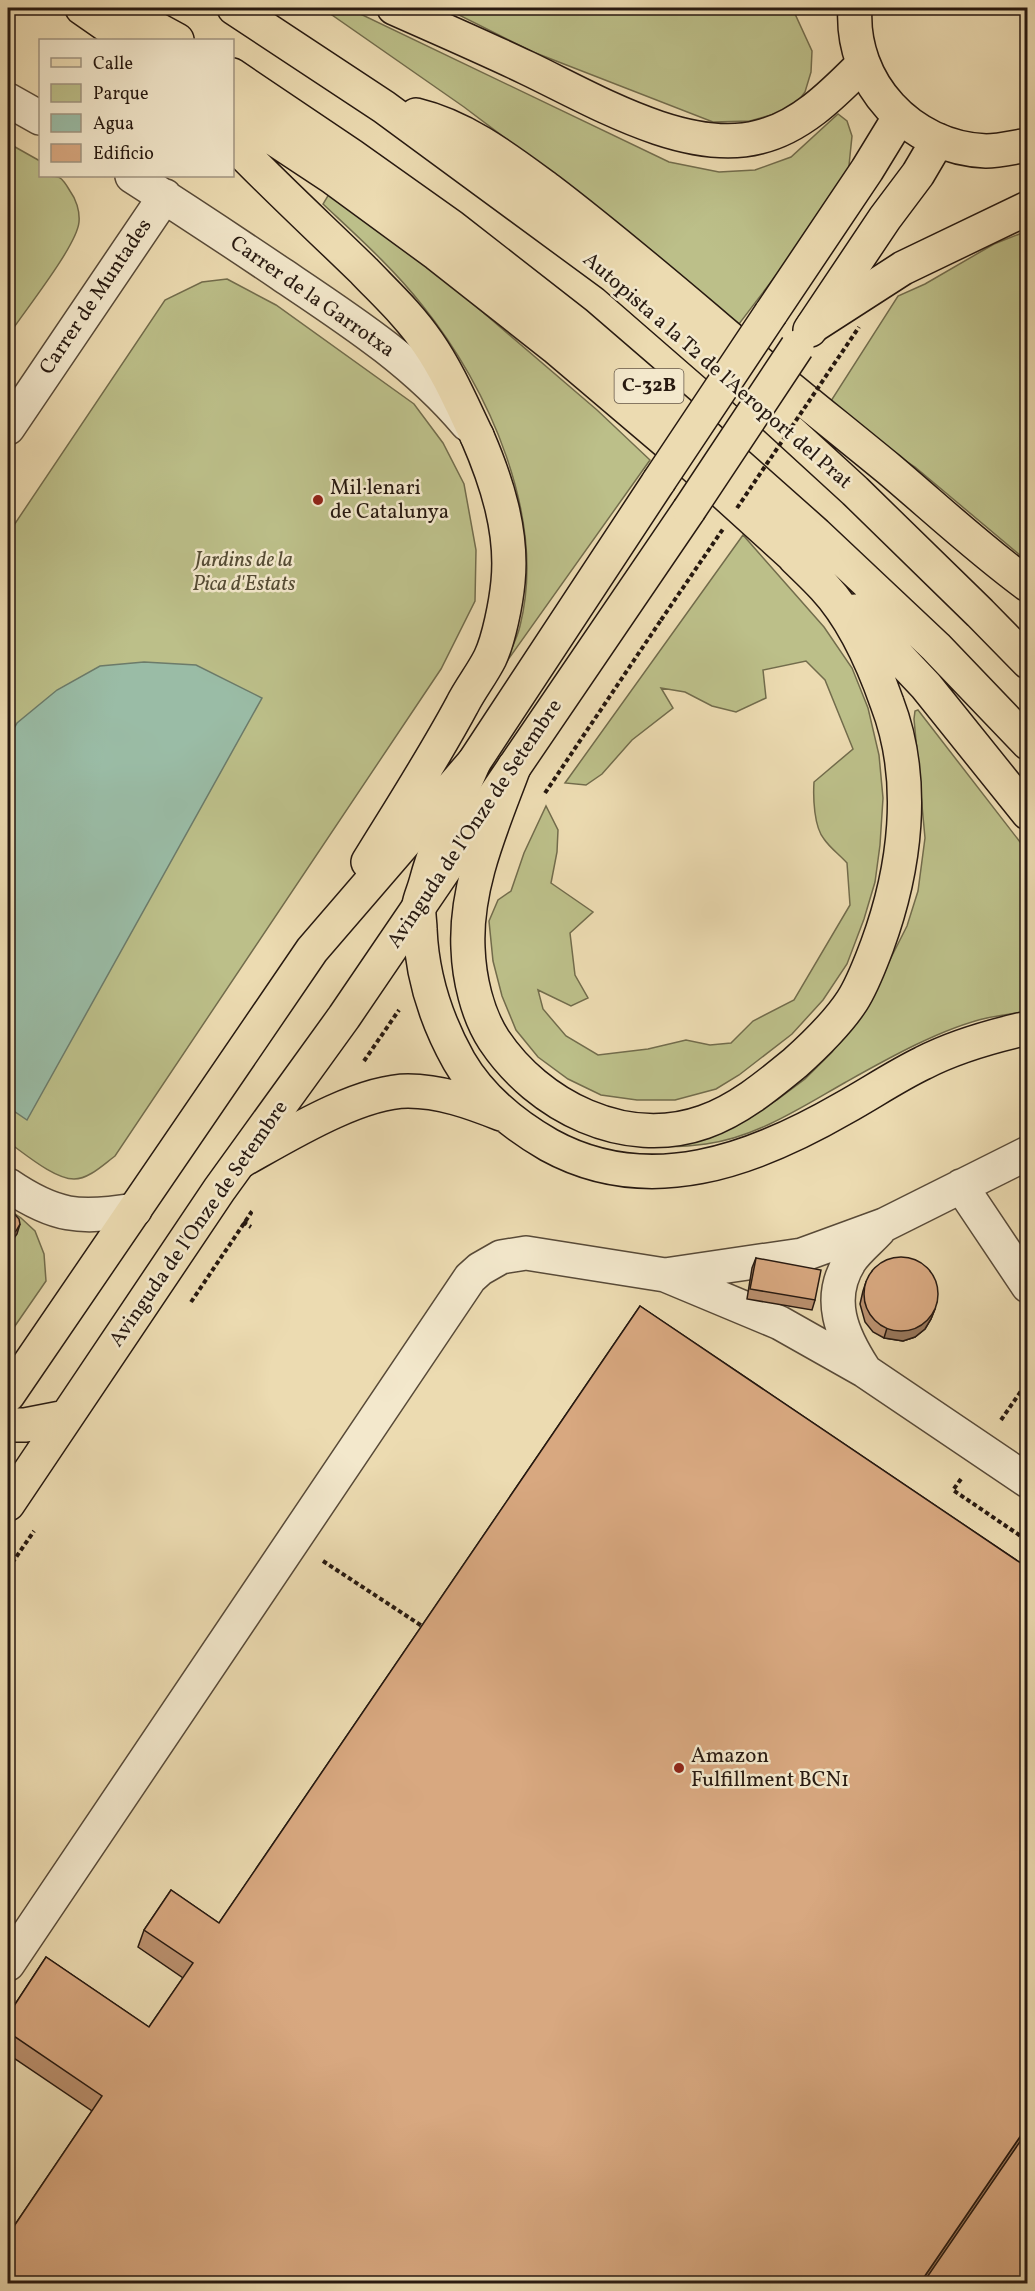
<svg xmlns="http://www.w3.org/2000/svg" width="1035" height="2291" font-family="Vollkorn,serif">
	<rect width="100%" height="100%" fill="#ecdbb1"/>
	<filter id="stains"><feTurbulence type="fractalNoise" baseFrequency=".00333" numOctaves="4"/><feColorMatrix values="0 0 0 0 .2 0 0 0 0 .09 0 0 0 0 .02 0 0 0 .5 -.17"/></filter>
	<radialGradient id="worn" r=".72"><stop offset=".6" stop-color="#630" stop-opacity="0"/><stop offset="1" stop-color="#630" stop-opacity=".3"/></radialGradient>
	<path fill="#bcbf89" stroke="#726c4c" stroke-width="1.5" d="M322,8H348L669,162L719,172L755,170L791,157L838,114L847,121L852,136L848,175L831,203L739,324L620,225L464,107Z
		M445,8H790L795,14L812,51L811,72L805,92L792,109L750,121L713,122L533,52Z
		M8,143L40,161V176C59,176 60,174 70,191C76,199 80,211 79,222C77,246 23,313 8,336Z
		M329,194L457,290L597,410L650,460L505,664C510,651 517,639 520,626C547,518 489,388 422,305C393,268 357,236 323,204Z
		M1027,231V561L915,467L859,430L829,404L898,296L925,284L994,244Z
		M227,279L276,305L414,404L443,443L464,484L476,550L475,601L441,669L115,1156C104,1164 89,1179 74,1179C54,1179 24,1153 8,1142V534L165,300L202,282Z
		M743,535L824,627L852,668L868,708L879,755L883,798L880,845L875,882L864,919L847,964L823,1000L792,1034L739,1075L716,1089L675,1100H637L601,1095L568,1079L538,1057L516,1030L502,996L493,961L489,921L498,900L511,891L524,853L546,806L558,830L557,852L551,883L593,912L570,933L575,975L588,998L571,1006L538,990L543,1009L566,1036L598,1055L648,1049L686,1040L710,1045L731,1043L753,1021L794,1000L850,905L847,863C840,855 830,848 824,839C814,827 813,798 814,782L853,749L825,680L806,661L763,670L766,698L736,712L712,706L685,692L661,688L673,708L632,740L602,774L586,785L565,783Z
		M918,710L1027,851V1011C1014,1014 1000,1015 987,1018C942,1028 887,1059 846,1082C802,1107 757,1137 706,1144C678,1148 651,1147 624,1144L665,1143L742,1121L777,1100L805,1079L832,1052L871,997L907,926L918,891L925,838L914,719L915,711Z
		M8,1209L21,1218L35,1231L44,1254L46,1281L8,1336Z"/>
	<path fill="#9abca6" stroke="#6c7b6a" stroke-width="1.5" d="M144,662L196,665L262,698L27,1120L8,1107V738L17,723L57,690L100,666Z"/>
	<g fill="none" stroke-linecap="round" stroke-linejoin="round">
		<defs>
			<path id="minor" d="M8,100L40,118
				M132,176C182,208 232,241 281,274C348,319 415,362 467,424
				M8,428L165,196
				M8,1185C55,1217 79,1219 135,1210
				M961,1186L1028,1286
				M665,1275L802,1255L884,1225L1028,1153
				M864,1369C842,1335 826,1299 850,1261C857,1250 870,1240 879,1230
				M8,1964L470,1278L480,1269L501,1257L526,1253L665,1275L780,1323L865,1371L1028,1481"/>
			<path id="major" d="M855,8C850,83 910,148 986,151C999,151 1015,147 1028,145
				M771,313L867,170L900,116
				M810,330L885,218L918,174L938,140
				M368,862C400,810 433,759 462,705C470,689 482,674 490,658C499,639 506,603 508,582C513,532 497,482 477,436
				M8,1395L312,950L474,762L659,481
				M8,1425H25L66,1417
				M8,1504L219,1190L344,1017L689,510"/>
			<path id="highway" d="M82,8L128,40
				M118,8L177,40
				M234,8L384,107L614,276L737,383L855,491L980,613L1028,662
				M394,8C439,28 483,47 527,68C592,99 686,156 759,137C801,127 833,94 862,65
				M232,75L352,156L452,227L575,323L699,430L816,534L936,647L1028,743
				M232,111L332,177L437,254L555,347L681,454L810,571
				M416,115C466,127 508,160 549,190C603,231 655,275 707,319C766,370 828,419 889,469C935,508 979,549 1028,585
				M232,142C275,187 320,228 364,271C386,294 410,316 428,343C448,372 462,405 477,436
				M813,326L903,268L1028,208
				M855,611L926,686L1028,813
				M474,762C457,802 437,840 426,882C424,890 420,898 419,905C418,913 420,922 420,929C422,977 436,1020 459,1061C480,1097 514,1125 549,1145C649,1200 754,1160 844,1108C871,1093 896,1076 923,1063C956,1046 992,1036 1028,1028
				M514,767C493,824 465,885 468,948C469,978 477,1014 494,1040C538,1106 625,1150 704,1122C738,1110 767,1086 795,1063C815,1045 837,1024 852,1001C863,984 870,964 877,946C905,870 917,781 887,703C873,663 853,618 824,587C814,576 804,567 794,557
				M243,1160C286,1136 359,1091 408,1091C440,1091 471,1102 501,1114"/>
		</defs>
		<use href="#minor" stroke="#584a38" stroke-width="36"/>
		<use href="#major" stroke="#271910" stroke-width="36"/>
		<use href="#highway" stroke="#271910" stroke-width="36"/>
		<path stroke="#271910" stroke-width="4" stroke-dasharray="4.5 3" stroke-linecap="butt" d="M545,793L661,620
			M364,1061L399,1010
			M243,1222L251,1227
			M191,1302L251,1213L247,1210
			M1001,1420L1028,1381
			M961,1479L953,1490L1028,1541
			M323,1561L425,1628
			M8,1569L34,1531"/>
		<use href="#minor" stroke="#f3e8cc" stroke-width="33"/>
		<use href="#major" stroke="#ecdbb1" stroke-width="33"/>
		<use href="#highway" stroke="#ecdbb1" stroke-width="33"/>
		<defs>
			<path id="major-bridge" d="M659,481L771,313
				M689,510L797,347"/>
		</defs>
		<use href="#major-bridge" stroke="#271910" stroke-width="36" stroke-linecap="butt"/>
		<path stroke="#271910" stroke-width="4" stroke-dasharray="4.5 3" stroke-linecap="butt" d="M737,508L859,327
			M661,620L723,529"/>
		<use href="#major-bridge" stroke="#ecdbb1" stroke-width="33"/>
	</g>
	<path fill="#ba906e" stroke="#271910" stroke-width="1.5" d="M756,1258L815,1300L812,1310L747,1299L752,1268Z
		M866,1282L935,1309L931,1319L925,1329L915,1337L903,1341L884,1338L873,1332L865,1322L860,1304L863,1291Z
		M640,1306L1028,1568V2283H8V2235L92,2111L8,2054V2015L46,1957L149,2027L183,1978L138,1947L144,1930L171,1890L219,1923Z"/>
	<path fill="#97765a" stroke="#271910" stroke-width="1.5" d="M20,1224L17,1234L12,1241L8,1244L10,1235Z
		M935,1309L931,1319L925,1329L915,1337L903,1341L884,1338L887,1328Z
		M1028,2125V2133L925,2283H920Z"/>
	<path fill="#d8a880" stroke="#271910" stroke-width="1.5" d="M9,1208L19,1219L20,1224L16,1231L10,1235H8V1209Z
		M864 1294a37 37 0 1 1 74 0a37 37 0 1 1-74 0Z
		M756,1258L821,1270L815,1300L750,1289Z
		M640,1306L1028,1568V2125L920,2283H8V2235L102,2096L8,2032V2015L46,1957L149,2027L193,1963L144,1930L171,1890L219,1923Z
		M1028,2130V2283H923Z"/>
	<g fill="#8f2418" stroke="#f3e8cc" stroke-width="2">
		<circle cx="318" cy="500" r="6"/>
		<circle cx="679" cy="1768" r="6"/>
	</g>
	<g text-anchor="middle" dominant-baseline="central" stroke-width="5" stroke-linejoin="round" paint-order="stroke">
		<rect fill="#f3e8cc" stroke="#645748" stroke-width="1.5" x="614.5" y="369" width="69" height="34" rx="4.5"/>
		<g font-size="20" font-weight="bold" fill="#271910">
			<text x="649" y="386">C-32B</text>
		</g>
		<g font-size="21" fill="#271910" stroke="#f3e8cc">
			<text transform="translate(96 297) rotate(-56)">Carrer de Muntades</text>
			<text transform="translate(312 297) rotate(35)">Carrer de la Garrotxa</text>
			<text transform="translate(717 371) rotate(41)">Autopista a la T2 de l'Aeroport del Prat</text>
			<text transform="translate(475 824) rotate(-56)">Avinguda de l'Onze de Setembre</text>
			<text transform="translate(199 1224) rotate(-55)">Avinguda de l'Onze de Setembre</text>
		</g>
		<g font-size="21" fill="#271910" stroke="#f3e8cc" text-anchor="start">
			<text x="330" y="488">Mil·lenari<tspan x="330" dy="24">de Catalunya</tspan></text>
			<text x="691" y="1756">Amazon<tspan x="691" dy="24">Fulfillment BCN1</tspan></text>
		</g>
		<g font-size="21" font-style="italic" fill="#544b34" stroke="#f3e8cc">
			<text x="244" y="560">Jardins de la<tspan x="244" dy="24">Pica d'Estats</tspan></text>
		</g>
	</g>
	<rect width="1035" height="2291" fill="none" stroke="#ecdbb1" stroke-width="30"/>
	<rect x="9" y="9" width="1017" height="2273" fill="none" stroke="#271910" stroke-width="3"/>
	<rect x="15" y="15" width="1005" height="2261" fill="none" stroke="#271910" stroke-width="1.5"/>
	<rect x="39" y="39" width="195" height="138" fill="#f3e8cc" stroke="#a19581" stroke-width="1.5"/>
	<rect x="51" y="58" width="30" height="9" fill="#ecdbb1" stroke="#a19581" stroke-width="1.5"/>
	<text x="93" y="69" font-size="18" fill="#271910">Calle</text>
	<rect x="51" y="84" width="30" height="18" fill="#bcbf89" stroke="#a19581" stroke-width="1.5"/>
	<text x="93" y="99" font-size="18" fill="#271910">Parque</text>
	<rect x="51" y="114" width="30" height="18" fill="#9abca6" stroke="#a19581" stroke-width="1.5"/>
	<text x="93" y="129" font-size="18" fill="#271910">Agua</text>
	<rect x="51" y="144" width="30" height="18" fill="#d8a880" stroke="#a19581" stroke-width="1.5"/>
	<text x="93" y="159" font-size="18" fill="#271910">Edificio</text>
	<rect width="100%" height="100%" filter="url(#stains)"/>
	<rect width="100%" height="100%" fill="url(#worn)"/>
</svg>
